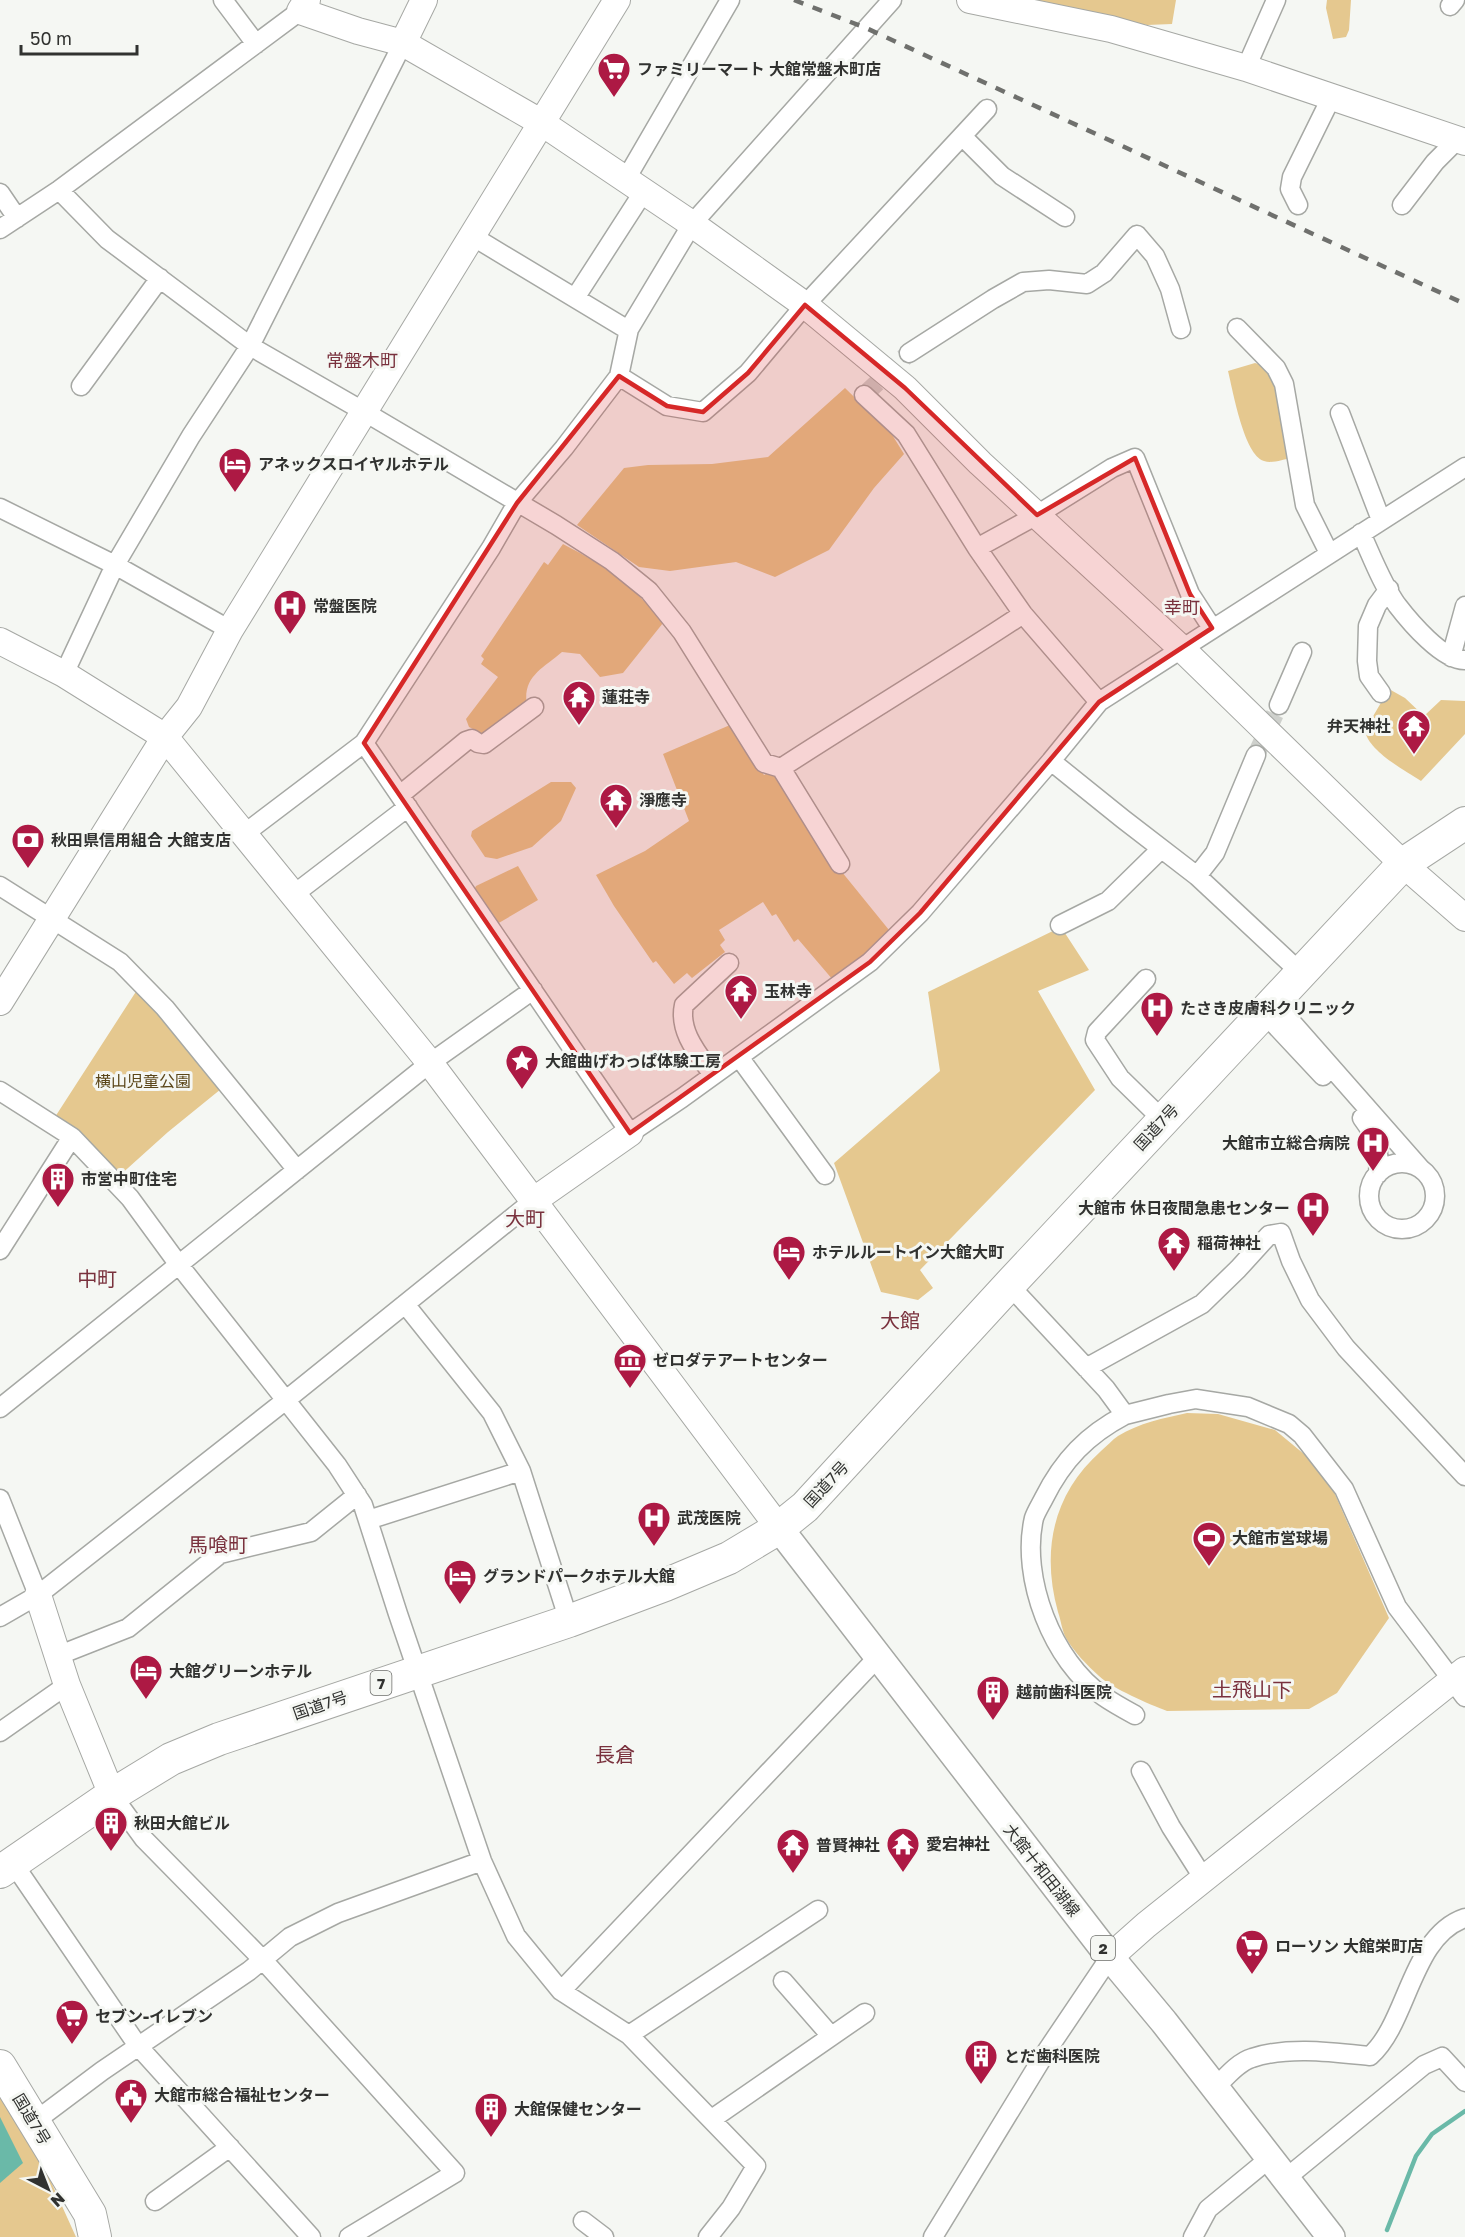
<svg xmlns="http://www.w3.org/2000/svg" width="1465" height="2237" font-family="'Golos Text','Noto Sans JP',sans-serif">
	<rect width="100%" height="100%" fill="#f5f7f3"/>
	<path fill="#e5c88f" d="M1023,0H1176L1172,24L1147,25Z
		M1327,0H1351L1349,30L1346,37L1333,39L1326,8Z
		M1255,363L1268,367L1274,373L1292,458C1284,459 1272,464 1264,461C1244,455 1233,391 1228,371Z
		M845,388L891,433L904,454L874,488L829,550L775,577L736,562L670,571L639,567L577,525L624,468L648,465L712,464L768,457Z
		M563,544C609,568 630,582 663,623L623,673L600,677L580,654L562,652C542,669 522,677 527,706L484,738L477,731L469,727L466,719L498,677L481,664L484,659L481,656L544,562L548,565Z
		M1389,689L1405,698L1424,716L1441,700L1465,701V734L1421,781C1404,770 1367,750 1365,730Z
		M730,725L764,775L775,769L833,861L889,930L858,960L833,980L798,939L794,942L776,914L772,916L763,902L719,930L725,940L720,945L725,952L692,978L687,973L674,984L656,961L653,963L614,906L596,875L645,851L689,821L663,754Z
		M551,782H571L576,788L561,821L532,847L497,859L485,857L471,836L472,831Z
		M518,866L538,900L497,924L474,890L476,886Z
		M1061,927L1089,970L1038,991L1095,1090L920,1270L933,1288L918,1300L881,1292L834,1163L940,1071L928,992Z
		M137,990L182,1040L221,1089L168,1132L118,1177L55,1117Z
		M1187,1413L1218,1414L1275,1430L1304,1454L1331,1485L1389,1618L1337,1693L1309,1709L1167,1711C1149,1704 1113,1689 1099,1676C1087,1665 1074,1652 1066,1638C1062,1631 1061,1620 1058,1612C1041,1550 1053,1494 1101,1451C1107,1446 1112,1440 1118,1436C1139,1423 1164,1418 1187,1413Z
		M3,2094L38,2153L76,2237H0V2097Z"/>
	<path fill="#6ab9a8" d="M0,2117L23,2163L0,2183Z"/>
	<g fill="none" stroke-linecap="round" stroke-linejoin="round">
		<path stroke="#6ab9a8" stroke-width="4.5" d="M1387,2230L1416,2156L1432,2134L1465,2111"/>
		<path stroke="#ced0cc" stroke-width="18" stroke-dasharray="18 9" stroke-linecap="butt" d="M864,395L909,353
			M1256,755L1279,705"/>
		<defs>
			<path id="street" d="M223,0L256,44
				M1450,6L1455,0
				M1246,68L1276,0
				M962,136L1002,176L1065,217
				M626,179L730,0
				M59,190L107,239L250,346L363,411L556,525L612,561L649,591L682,632L764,763L781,768L840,864
				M0,193L17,218
				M1298,205L1290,189L1292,177L1332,96
				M1402,205L1435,162L1458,139
				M0,229L59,190L300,11
				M472,236L628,330
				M575,298L644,191
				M1237,328L1276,368L1284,384L1305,505L1329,553
				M909,353L993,299L1023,282L1049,280L1087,284L1104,273L1137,235L1155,256L1170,289L1181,329
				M619,376L667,406L703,412L748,373L805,305L987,109
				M81,386L160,278
				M864,395L906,434L977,548L1023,614L1099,702
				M1340,413L1381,520
				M0,508L115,565L230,630
				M1361,533C1372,557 1382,584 1397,605C1410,622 1443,661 1465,660
				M977,548L1037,515L1112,468L1135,458L1190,594L1212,628
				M1451,657L1465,606
				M64,674L115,565L191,436L250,346L403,43
				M1381,693L1369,676L1367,661L1368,626L1377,605L1389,589
				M1279,705L1302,652
				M364,743L630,1133L682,1098L870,962L920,913L1051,761L1099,702L1465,467
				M1051,761L1123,819L1197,876L1301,973
				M781,768C861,716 943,667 1023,614
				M400,795L466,741L472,739L478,743L484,744L534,707
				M244,834L364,743L491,548L517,503L564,448L619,376L629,329L692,224L892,0
				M1197,876L1215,853L1256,755
				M0,886L120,962L165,1008L297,1170
				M293,895L408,807
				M1060,925L1108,901L1161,849
				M1146,979L1097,1032L1095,1040L1120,1078L1163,1120
				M1274,1002L1420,1168
				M1263,1012L1323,1076
				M739,1057L825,1175
				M713,1075C699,1055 678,1032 684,1005L729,963
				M0,1091L72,1137L130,1198L179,1265L337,1465L363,1505L398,1614L482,1861L516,1936L561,1991L629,2035L756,2166L731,2208L708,2237
				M1362,1118C1377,1138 1380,1149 1378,1174
				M1369 1196a33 33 0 1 1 66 0a33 33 0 1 1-66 0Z
				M0,1250L72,1137
				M1009,1285L1106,1389L1125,1415L1169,1404L1196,1399L1248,1407L1289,1424L1302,1435L1344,1489L1397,1607L1465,1697
				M405,1304L492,1413L521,1471L569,1621
				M1086,1368L1202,1304L1238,1269L1269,1235L1281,1233L1291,1261L1310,1300L1346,1348L1465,1476
				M0,1408L430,1063L533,990
				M1125,1415C1087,1435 1063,1460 1044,1498C1041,1504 1036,1512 1034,1518C1020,1578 1053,1662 1103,1696C1113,1703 1124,1709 1135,1715
				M0,1499L38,1595
				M368,1520L521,1471
				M0,1617L38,1595L286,1400L533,1201
				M57,1656L128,1628L220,1554L311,1532L357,1495
				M0,1732L67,1685
				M1141,1771L1171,1827L1204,1879
				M112,1795L144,1839L263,1960L455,2173L349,2237
				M13,1863L138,2046L311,2237
				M783,1981L831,2036
				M561,1991L878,1657
				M629,2035L818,1910
				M1215,2088C1225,2078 1238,2062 1252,2058C1288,2046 1332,2052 1370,2056C1408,2023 1411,1936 1465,1918
				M712,2119L865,2013
				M34,2122L102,2071L249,1971L290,1937L338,1913L482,1861
				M1285,2179L1424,2065L1442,2057L1465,2082
				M155,2201L230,2147
				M583,2221L604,2237
				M933,2237L1046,2052L1110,1957
				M1193,2237L1208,2209L1270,2158"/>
			<path id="secondary" d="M307,0L300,11L358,31L403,43L542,123L692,224L805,305L905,388L980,463L1181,648L1403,864L1465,918
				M970,0L1111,29L1246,68L1465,142
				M403,43L424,0
				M0,641L64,674L165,737L430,1063L779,1528
				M0,1002L165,737L189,707L230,630L617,0
				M533,1201L630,1133
				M38,1595L67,1685L112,1795
				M1110,1957L1146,1925L1465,1670"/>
			<path id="primary" d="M779,1528L1110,1957L1164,2022L1331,2237"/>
			<path id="highway" d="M0,1872L112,1795L171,1759L219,1739L569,1621L665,1585L729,1558L779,1528L805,1507L1009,1285L1403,864L1465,823
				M0,2066L90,2214L95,2237"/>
		</defs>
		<use href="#street" stroke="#a6a8a4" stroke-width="21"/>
		<use href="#secondary" stroke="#a6a8a4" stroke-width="28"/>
		<use href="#primary" stroke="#a6a8a4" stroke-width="30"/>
		<use href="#highway" stroke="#a6a8a4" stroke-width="34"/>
		<use href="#street" stroke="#fff" stroke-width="18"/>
		<use href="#secondary" stroke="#fff" stroke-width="26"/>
		<use href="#primary" stroke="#fff" stroke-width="27"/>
		<use href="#highway" stroke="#fff" stroke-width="32"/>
		<path stroke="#6f706d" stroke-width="4.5" stroke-dasharray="10 10" stroke-linecap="butt" d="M794,0L866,28L1465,304"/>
	</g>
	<path fill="#d62828" fill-opacity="0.2" stroke="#d62828" stroke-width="4.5" stroke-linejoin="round" d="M805,305L905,388L1037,515L1135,458L1190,594L1212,628L1099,702L920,913L870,962L630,1133L364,743L517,503L619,376L667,406L703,412L748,373Z"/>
	<defs>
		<symbol id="supermarket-pin" viewBox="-11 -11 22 30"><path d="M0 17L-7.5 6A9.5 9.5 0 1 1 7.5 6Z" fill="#ad1944" stroke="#f5f7f3"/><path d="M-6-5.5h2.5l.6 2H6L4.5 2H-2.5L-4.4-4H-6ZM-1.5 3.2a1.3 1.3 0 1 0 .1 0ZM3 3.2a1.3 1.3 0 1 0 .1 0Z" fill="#fff"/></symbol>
		<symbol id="hotel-pin" viewBox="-11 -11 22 30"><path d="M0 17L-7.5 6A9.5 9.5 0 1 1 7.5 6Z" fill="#ad1944" stroke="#f5f7f3"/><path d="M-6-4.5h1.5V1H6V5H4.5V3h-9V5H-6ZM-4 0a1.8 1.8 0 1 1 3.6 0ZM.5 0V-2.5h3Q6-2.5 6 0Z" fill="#fff"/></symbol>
		<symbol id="hospital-pin" viewBox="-11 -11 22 30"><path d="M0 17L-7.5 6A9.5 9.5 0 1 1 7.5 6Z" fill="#ad1944" stroke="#f5f7f3"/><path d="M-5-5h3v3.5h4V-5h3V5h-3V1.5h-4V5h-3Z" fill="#fff"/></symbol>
		<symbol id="temple-pin" viewBox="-11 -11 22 30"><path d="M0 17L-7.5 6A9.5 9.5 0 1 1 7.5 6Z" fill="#ad1944" stroke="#f5f7f3"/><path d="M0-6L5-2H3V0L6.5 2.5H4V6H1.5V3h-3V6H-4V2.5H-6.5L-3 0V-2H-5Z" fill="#fff"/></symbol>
		<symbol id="bank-pin" viewBox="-11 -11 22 30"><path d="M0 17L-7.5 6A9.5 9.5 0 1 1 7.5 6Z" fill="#ad1944" stroke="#f5f7f3"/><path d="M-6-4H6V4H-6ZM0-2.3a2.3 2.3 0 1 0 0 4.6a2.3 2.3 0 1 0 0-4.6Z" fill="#fff"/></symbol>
		<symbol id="sight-pin" viewBox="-11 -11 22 30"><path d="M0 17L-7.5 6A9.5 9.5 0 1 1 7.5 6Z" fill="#ad1944" stroke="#f5f7f3"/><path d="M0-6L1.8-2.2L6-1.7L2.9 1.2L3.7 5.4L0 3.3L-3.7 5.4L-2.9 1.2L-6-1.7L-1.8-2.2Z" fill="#fff"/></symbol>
		<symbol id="building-pin" viewBox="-11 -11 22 30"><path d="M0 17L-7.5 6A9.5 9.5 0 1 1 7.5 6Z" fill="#ad1944" stroke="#f5f7f3"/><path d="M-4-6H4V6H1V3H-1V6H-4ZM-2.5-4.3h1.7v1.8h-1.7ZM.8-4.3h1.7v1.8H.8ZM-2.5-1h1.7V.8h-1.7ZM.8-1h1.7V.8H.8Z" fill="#fff"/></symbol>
		<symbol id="museum-pin" viewBox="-11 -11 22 30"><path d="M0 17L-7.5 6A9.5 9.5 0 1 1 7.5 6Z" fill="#ad1944" stroke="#f5f7f3"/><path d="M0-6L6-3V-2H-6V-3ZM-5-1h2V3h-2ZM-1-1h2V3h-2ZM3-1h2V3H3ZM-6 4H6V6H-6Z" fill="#fff"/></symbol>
		<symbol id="stadium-pin" viewBox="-11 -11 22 30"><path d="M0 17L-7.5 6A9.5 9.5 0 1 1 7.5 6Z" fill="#ad1944" stroke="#f5f7f3"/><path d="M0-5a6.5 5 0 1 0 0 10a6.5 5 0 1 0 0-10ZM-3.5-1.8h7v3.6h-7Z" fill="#fff"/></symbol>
		<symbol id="civic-pin" viewBox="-11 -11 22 30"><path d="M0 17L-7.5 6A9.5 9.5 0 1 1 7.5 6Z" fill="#ad1944" stroke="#f5f7f3"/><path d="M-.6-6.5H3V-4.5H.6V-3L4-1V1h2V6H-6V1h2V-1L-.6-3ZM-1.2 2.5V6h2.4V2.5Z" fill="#fff"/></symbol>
	</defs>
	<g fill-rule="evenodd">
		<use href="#supermarket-pin" x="595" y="50" width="38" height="52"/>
		<use href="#hotel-pin" x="216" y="445" width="38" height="52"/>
		<use href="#hospital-pin" x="271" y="587" width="38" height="52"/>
		<use href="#temple-pin" x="560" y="678" width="38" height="52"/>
		<use href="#temple-pin" x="1395" y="707" width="38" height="52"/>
		<use href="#temple-pin" x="597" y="781" width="38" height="52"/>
		<use href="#bank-pin" x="9" y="821" width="38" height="52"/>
		<use href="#temple-pin" x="722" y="972" width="38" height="52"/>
		<use href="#hospital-pin" x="1138" y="989" width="38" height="52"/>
		<use href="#sight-pin" x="503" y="1042" width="38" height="52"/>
		<use href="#hospital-pin" x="1354" y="1124" width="38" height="52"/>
		<use href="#building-pin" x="39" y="1160" width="38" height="52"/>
		<use href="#hospital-pin" x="1294" y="1189" width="38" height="52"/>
		<use href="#temple-pin" x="1155" y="1224" width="38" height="52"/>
		<use href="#hotel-pin" x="770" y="1233" width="38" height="52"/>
		<use href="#museum-pin" x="611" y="1341" width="38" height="52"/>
		<use href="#hospital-pin" x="635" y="1499" width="38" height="52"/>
		<use href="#stadium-pin" x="1190" y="1519" width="38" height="52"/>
		<use href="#hotel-pin" x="441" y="1557" width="38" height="52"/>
		<use href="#hotel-pin" x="127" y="1652" width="38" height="52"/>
		<use href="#building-pin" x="974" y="1673" width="38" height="52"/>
		<use href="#building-pin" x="92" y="1804" width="38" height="52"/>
		<use href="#temple-pin" x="884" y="1825" width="38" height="52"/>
		<use href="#temple-pin" x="774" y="1826" width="38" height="52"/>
		<use href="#supermarket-pin" x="1233" y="1927" width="38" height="52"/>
		<use href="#supermarket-pin" x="53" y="1997" width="38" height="52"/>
		<use href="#building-pin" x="962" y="2037" width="38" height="52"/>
		<use href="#civic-pin" x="112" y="2076" width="38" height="52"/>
		<use href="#building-pin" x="472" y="2090" width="38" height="52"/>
	</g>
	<g text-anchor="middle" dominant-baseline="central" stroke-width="6" stroke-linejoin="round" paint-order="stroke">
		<g fill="#f5f7f3" stroke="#6c6d6a" stroke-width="1.5">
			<rect x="370.5" y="1671" width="21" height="24" rx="4.5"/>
			<rect x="1091" y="1936" width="24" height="24" rx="4.5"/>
		</g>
		<g font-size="15" font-weight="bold" fill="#313230">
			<text x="381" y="1683">7</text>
			<text x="1103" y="1948">2</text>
		</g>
		<g font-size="16" font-weight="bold" fill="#313230" stroke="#f5f7f3" text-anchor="start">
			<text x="637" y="69">ファミリーマート 大館常盤木町店</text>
			<text x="258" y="464">アネックスロイヤルホテル</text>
			<text x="313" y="606">常盤医院</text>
			<text x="602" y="697">蓮荘寺</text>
			<text x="1391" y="726" text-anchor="end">弁天神社</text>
			<text x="639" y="800">淨應寺</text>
			<text x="51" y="840">秋田県信用組合 大館支店</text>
			<text x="764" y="991">玉林寺</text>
			<text x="1180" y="1008">たさき皮膚科クリニック</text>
			<text x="545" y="1061">大館曲げわっぱ体験工房</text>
			<text x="1350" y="1143" text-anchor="end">大館市立総合病院</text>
			<text x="81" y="1179">市営中町住宅</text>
			<text x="1290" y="1208" text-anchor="end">大館市 休日夜間急患センター</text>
			<text x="1197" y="1243">稲荷神社</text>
			<text x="812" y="1252">ホテルルートイン大館大町</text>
			<text x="653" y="1360">ゼロダテアートセンター</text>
			<text x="677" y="1518">武茂医院</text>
			<text x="1232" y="1538">大館市営球場</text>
			<text x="483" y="1576">グランドパークホテル大館</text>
			<text x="169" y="1671">大館グリーンホテル</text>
			<text x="1016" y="1692">越前歯科医院</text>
			<text x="134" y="1823">秋田大館ビル</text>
			<text x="926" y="1844">愛宕神社</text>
			<text x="816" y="1845">普賢神社</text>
			<text x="1275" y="1946">ローソン 大館栄町店</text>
			<text x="95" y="2016">セブン-イレブン</text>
			<text x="1004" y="2056">とだ歯科医院</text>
			<text x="154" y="2095">大館市総合福祉センター</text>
			<text x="514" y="2109">大館保健センター</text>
		</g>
		<g font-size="16" fill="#5b4619" stroke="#f5f7f3">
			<text x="143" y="1081">横山児童公園</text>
		</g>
		<g font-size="16" fill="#313230" stroke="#f5f7f3">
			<text transform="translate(1156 1127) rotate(-47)">国道7号</text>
			<text transform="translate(826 1484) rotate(-47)">国道7号</text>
			<text transform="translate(320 1705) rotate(-19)">国道7号</text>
			<text transform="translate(1042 1870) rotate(52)">大館十和田湖線</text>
			<text transform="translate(32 2119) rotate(59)">国道7号</text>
		</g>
		<g font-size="18" fill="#79313d" stroke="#f5f7f3">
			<text x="362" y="360">常盤木町</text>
			<text x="1182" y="607">幸町</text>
		</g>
		<g font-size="20" fill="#79313d" stroke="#f5f7f3">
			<text x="525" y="1218">大町</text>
			<text x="97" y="1278">中町</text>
			<text x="900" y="1320">大館</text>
			<text x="218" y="1544">馬喰町</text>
			<text x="1252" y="1689">土飛山下</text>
			<text x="615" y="1754">長倉</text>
		</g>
	</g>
	<g transform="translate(48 2189) rotate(138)" stroke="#f5f7f3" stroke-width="4.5" paint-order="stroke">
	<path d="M0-4.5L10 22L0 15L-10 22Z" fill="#313230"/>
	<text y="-9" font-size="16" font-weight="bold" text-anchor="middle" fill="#313230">N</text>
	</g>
	<path d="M21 45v9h116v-9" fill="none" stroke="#313230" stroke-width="3"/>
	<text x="30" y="45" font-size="18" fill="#313230" stroke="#f5f7f3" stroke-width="4.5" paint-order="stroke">50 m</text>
</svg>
